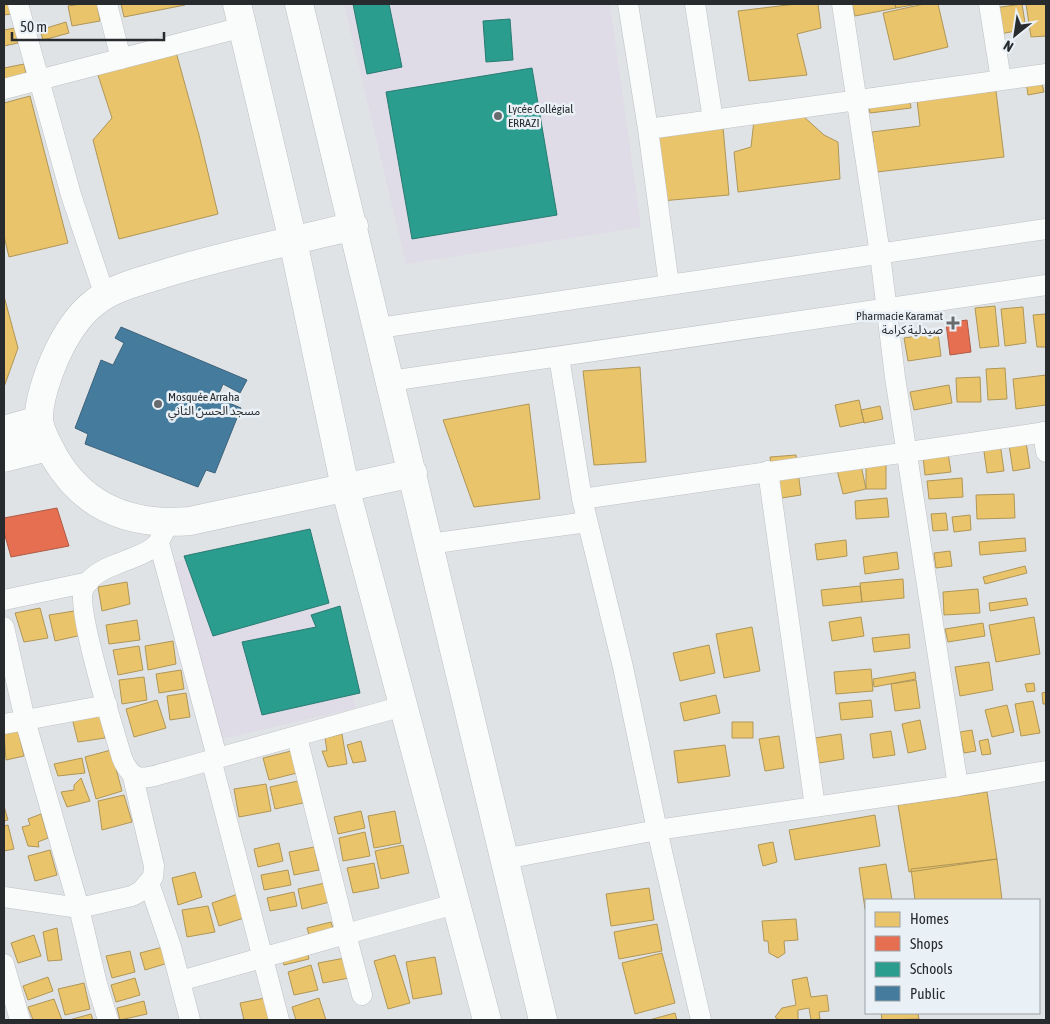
<svg xmlns="http://www.w3.org/2000/svg" width="1050" height="1024" font-family="'Asap Condensed','Noto Sans Arabic',sans-serif">
	<rect width="100%" height="100%" fill="#e0e3e6"/>
	<path fill="#dfdbe7" d="M344,4H610L641,227L406,264Z
		M310,527L356,708L213,741L167,564Z"/>
	<path fill="#e9c46a" stroke="#af9658" d="M4,4H9L11,14L4,15Z
		M81,4H97L100,21L72,26L68,6Z
		M121,4H185V5L124,17Z
		M796,4H818L821,28L797,34L807,75L749,81L738,11Z
		M852,4H895L896,8L855,16Z
		M895,4H918L896,8Z
		M924,4H938L948,47L894,60L883,13Z
		M1022,4L1026,29L1000,34L994,8Z
		M1026,4H1046V36L1031,37Z
		M66,22L69,33L43,40L40,30Z
		M15,28L18,43L4,46V30Z
		M176,52L199,135L218,214L119,239L93,140L112,118L95,66Z
		M24,64L27,79L4,84V68Z
		M1041,79L1044,92L1028,95L1026,82Z
		M908,84L911,108L870,113L867,89Z
		M996,91L1004,157L877,172L872,132L920,126L917,100Z
		M30,96L68,243L9,257L4,236V103Z
		M803,116L824,135L838,142L840,179L738,192L734,152L751,147L754,120Z
		M723,127L729,195L661,201L655,132Z
		M4,296L18,348L4,387Z
		M995,306L999,346L980,348L975,308Z
		M1023,307L1026,343L1005,346L1001,309Z
		M1046,314V347H1037L1033,315Z
		M938,333L941,356L908,361L904,338Z
		M640,367L646,462L594,465L583,371Z
		M1005,368L1007,399L988,400L986,369Z
		M1046,375V405L1016,409L1013,379Z
		M980,377L981,402H957L956,378Z
		M949,385L952,403L914,410L910,392Z
		M859,400L864,422L840,427L835,405Z
		M529,404L540,499L474,507L443,420Z
		M880,406L883,419L864,423L861,410Z
		M1026,442L1030,468L1013,471L1009,445Z
		M1000,443L1004,471L987,473L983,445Z
		M948,453L951,472L925,475L923,457Z
		M796,455L801,495L775,499L770,457Z
		M866,462H886V489H866Z
		M861,465L866,489L843,494L837,470Z
		M962,478L963,497L929,499L927,481Z
		M1014,494L1015,518L977,519L976,495Z
		M887,498L889,517L856,519L855,501Z
		M946,513L948,530L933,531L931,514Z
		M970,515L971,530L954,532L952,517Z
		M1025,538L1026,551L980,555L979,542Z
		M846,540L847,556L817,560L815,544Z
		M950,551L952,566L936,568L934,553Z
		M897,552L899,569L865,574L863,557Z
		M1025,566L1027,573L985,584L983,577Z
		M903,579L904,598L862,602L860,583Z
		M127,582L130,604L102,611L98,587Z
		M860,586L862,602L823,606L821,590Z
		M978,589L980,613L944,615L943,592Z
		M1026,598L1028,605L990,611L989,603Z
		M40,608L48,638L24,642L15,613Z
		M74,611L82,635L55,641L49,615Z
		M861,617L864,636L832,641L829,622Z
		M1034,617L1040,654L996,662L989,625Z
		M137,620L140,640L109,644L106,625Z
		M983,623L985,636L948,642L945,629Z
		M752,627L760,671L724,678L716,634Z
		M909,634L910,648L874,652L872,638Z
		M173,641L176,664L148,670L145,646Z
		M709,645L715,673L680,681L673,653Z
		M139,646L143,670L118,675L113,650Z
		M989,662L993,690L960,696L955,667Z
		M871,669L873,691L836,694L834,672Z
		M181,670L184,689L159,693L156,674Z
		M915,672L916,679L874,687L873,679Z
		M144,677L147,700L122,704L119,680Z
		M916,680L920,708L895,711L891,684Z
		M1034,683L1035,691L1027,692L1025,684Z
		M1046,692V704H1043L1042,693Z
		M186,693L190,717L170,720L167,696Z
		M716,695L720,713L684,721L680,703Z
		M157,700L166,728L134,737L126,709Z
		M871,700L873,717L841,720L839,703Z
		M1033,701L1040,733L1021,736L1015,704Z
		M1007,705L1014,732L992,737L985,710Z
		M102,715L105,738L78,742L72,718Z
		M920,720L926,749L908,753L902,724Z
		M732,722H753V738H732Z
		M972,730L976,751L964,753L960,732Z
		M18,731L24,756L6,760L4,734Z
		M891,731L895,755L873,758L870,734Z
		M342,734L347,764L328,767L322,751H327L325,738Z
		M841,734L844,759L819,763L815,738Z
		M779,736L784,768L765,771L759,739Z
		M988,739L991,754L982,755L979,741Z
		M361,741L366,761L353,763L347,745Z
		M725,745L730,776L678,783L674,751Z
		M111,750L122,791L96,799L85,757Z
		M291,751L297,773L269,780L263,758Z
		M82,758L85,773L58,776L54,764Z
		M81,778L90,801L67,807L61,792L74,790V785Z
		M298,781L303,803L275,809L270,787Z
		M266,784L271,811L239,817L234,789Z
		M987,792L997,859L909,872L898,805Z
		M124,795L132,822L102,830L98,801Z
		M4,806L8,820L4,821Z
		M361,811L365,828L338,834L334,817Z
		M395,811L401,843L374,848L368,816Z
		M41,814L48,838L38,842L39,847L28,846L22,827L30,825L28,819Z
		M875,815L880,846L795,860L789,830Z
		M8,825L14,849L4,851V826Z
		M365,832L370,856L343,861L339,838Z
		M773,842L777,862L763,866L758,845Z
		M279,843L283,861L258,867L254,849Z
		M403,845L409,873L381,879L375,851Z
		M314,847L319,870L294,875L289,852Z
		M50,850L57,875L35,881L28,856Z
		M997,859L1002,900H915L911,869Z
		M374,863L379,888L353,893L347,868Z
		M886,864L892,900H866L865,909L859,868Z
		M288,870L291,885L264,890L261,875Z
		M195,872L202,897L178,905L172,878Z
		M325,883L330,902L302,909L298,889Z
		M649,888L654,920L611,926L606,894Z
		M294,892L297,906L270,911L267,898Z
		M238,894L244,918L219,926L212,903Z
		M208,906L215,932L187,937L182,910Z
		M796,919L798,940L784,941L785,953L778,958L769,953L768,941H764L762,921Z
		M331,922L338,945L314,952L307,928Z
		M657,924L662,951L619,959L614,932Z
		M57,928L62,960L48,961L43,932Z
		M34,935L41,956L18,963L11,943Z
		M305,941L309,959L284,965L279,947Z
		M163,947L168,963L145,970L140,953Z
		M130,951L135,972L112,978L106,956Z
		M662,953L675,1003L635,1014L622,963Z
		M395,955L410,1003L388,1009L374,961Z
		M435,957L442,994L413,999L406,962Z
		M345,958L349,978L323,983L318,963Z
		M311,965L318,990L294,995L288,972Z
		M48,977L53,991L28,1000L23,986Z
		M807,977L811,997L827,995L829,1011L819,1012L820,1019L811,1020L809,1008L798,1010V1020H779L775,1017L782,1008L796,1005L792,980Z
		M135,978L140,995L116,1002L111,985Z
		M84,983L90,1009L65,1015L58,989Z
		M265,998L271,1020H244L240,1003Z
		M319,998L326,1020H296L292,1007Z
		M54,999L62,1020H33L28,1007Z
		M144,1001L147,1014L120,1020L117,1008Z
		M675,1013L677,1020H649Z
		M881,1013H918L919,1019L882,1020Z
		M91,1014L93,1020H69Z"/>
	<path fill="#e76f51" stroke="#ae5b46" d="M967,320L971,352L950,355L946,323Z
		M57,508L69,546L11,557L4,532V518Z"/>
	<path fill="#2a9d8f" stroke="#297b72" d="M353,4H389L402,67L367,74Z
		M510,19L513,60L486,62L483,21Z
		M532,68L557,215L412,239L386,92Z
		M310,529L329,603L213,636L184,556Z
		M340,606L360,693L262,715L242,642L316,627L311,615Z"/>
	<path fill="#457b9d" stroke="#3c637b" d="M121,327L247,380L240,393L223,384L217,398L241,408L215,473L206,470L198,487L85,444L88,434L75,428L101,360L113,365L124,343L115,338Z"/>
	<g fill="none" stroke-linecap="round" stroke-linejoin="round">
		<defs>
			<path id="street" d="M18,4L71,195L105,296
				M107,4L121,59
				M628,4L648,129
				M695,4L713,120
				M842,4L880,254L895,377L958,786
				M989,4L1001,80
				M4,89L243,27
				M669,285L648,129L1046,74
				M379,328L1046,229
				M559,357L582,499L623,667L657,830L701,1020
				M390,381L1046,285
				M1043,432L1046,452
				M768,471L815,807
				M582,499L1046,432
				M167,523C159,553 143,553 117,564C106,568 90,576 84,588C75,607 114,731 122,758C134,787 147,777 172,771L403,706
				M159,543L217,757
				M429,544L587,522
				M4,600L89,582
				M4,627L25,720L79,908L97,984L108,1020
				M4,724L107,705
				M211,759L279,1020
				M504,859L657,830L958,786L1046,771
				M149,883L171,947L190,1020
				M4,897L79,908L132,896L141,891L153,877L154,866L133,777
				M4,964L20,1020
				M180,981L346,934L297,737
				M362,995L346,934L455,904"/>
			<path id="secondary" d="M237,4L293,241L345,487L487,1020
				M299,4L543,1020
				M354,226C289,242 223,255 160,275C138,282 112,288 94,303C76,317 64,338 55,358C48,374 38,402 39,420C40,432 49,447 55,458C85,509 133,526 190,521L413,473
				M4,430L39,420
				M4,458L48,447"/>
		</defs>
		<use href="#street" stroke="#bec0c3" stroke-width="21"/>
		<use href="#secondary" stroke="#bec0c3" stroke-width="29"/>
		<use href="#street" stroke="#fafbfb" stroke-width="20"/>
		<use href="#secondary" stroke="#fafbfb" stroke-width="28"/>
	</g>
	<g fill="#686b6e" stroke="#e9f1f7" stroke-width="2">
		<circle cx="498" cy="116" r="5"/>
		<path d="M950.5 315.5h5v5h5v5h-5v5h-5v-5h-5v-5h5z"/>
		<circle cx="158" cy="404" r="5"/>
	</g>
	<g text-anchor="middle" dominant-baseline="central" stroke-width="5" stroke-linejoin="round" paint-order="stroke">
		<g font-size="12" fill="#282b2d" stroke="#e9f1f7" text-anchor="start">
			<text x="508" y="109">Lycée Collégial<tspan x="508" dy="14">ERRAZI</tspan></text>
			<text x="943" y="316" text-anchor="end">Pharmacie Karamat<tspan x="943" dy="14">صيدلية كرامة</tspan></text>
			<text x="168" y="397">Mosquée Arraha<tspan x="168" dy="14">مسجد الحسن الثاني</tspan></text>
		</g>
	</g>
	<rect width="1050" height="1024" fill="none" stroke="#282b2d" stroke-width="10"/>
	<rect x="865" y="899" width="175" height="115" fill="#e9f1f7" stroke="#9ca2a6"/>
	<rect x="875" y="912" width="25" height="15" fill="#e9c46a" stroke="#9ca2a6"/>
	<text x="910" y="924" font-size="15" fill="#282b2d">Homes</text>
	<rect x="875" y="936" width="25" height="15" fill="#e76f51" stroke="#9ca2a6"/>
	<text x="910" y="949" font-size="15" fill="#282b2d">Shops</text>
	<rect x="875" y="962" width="25" height="15" fill="#2a9d8f" stroke="#9ca2a6"/>
	<text x="910" y="974" font-size="15" fill="#282b2d">Schools</text>
	<rect x="875" y="986" width="25" height="15" fill="#457b9d" stroke="#9ca2a6"/>
	<text x="910" y="999" font-size="15" fill="#282b2d">Public</text>
	<g transform="translate(1015 35) rotate(210)" stroke="#e9f1f7" stroke-width="4" paint-order="stroke">
	<path d="M0-4L9 19L0 12L-9 19Z" fill="#282b2d"/>
	<text y="-8" font-size="14" font-weight="bold" text-anchor="middle" fill="#282b2d">N</text>
	</g>
	<path d="M12 32v8h152v-8" fill="none" stroke="#282b2d" stroke-width="2.5"/>
	<text x="20" y="32" font-size="15" fill="#282b2d" stroke="#e9f1f7" stroke-width="4" paint-order="stroke">50 m</text>
</svg>
